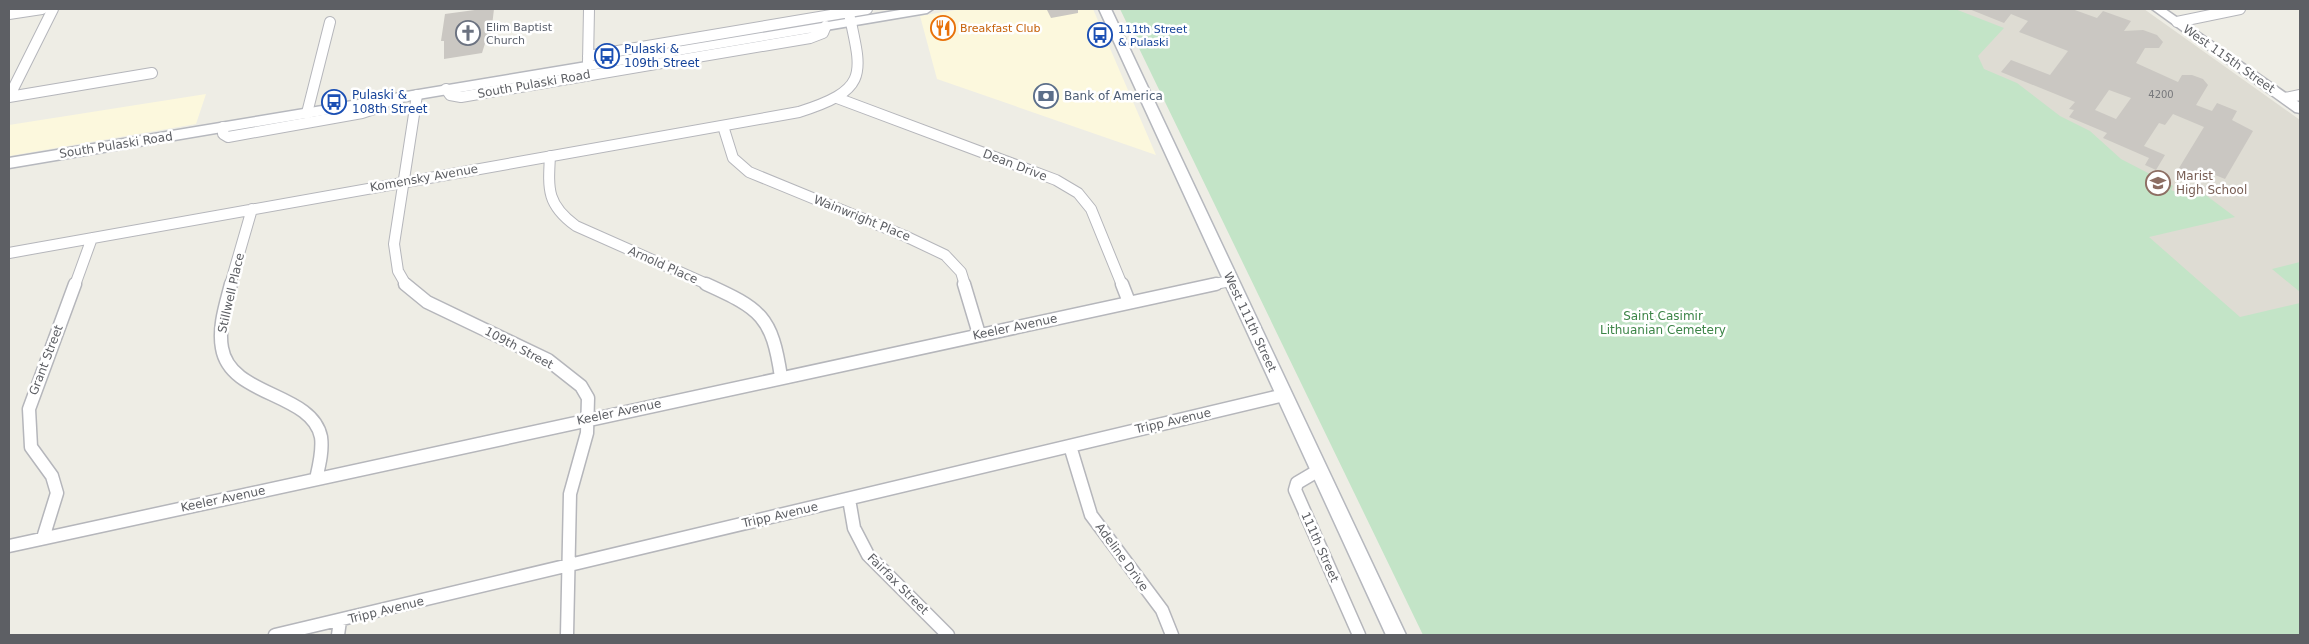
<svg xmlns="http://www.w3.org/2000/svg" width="2309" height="644" font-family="'DejaVu Sans',sans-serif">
	<rect width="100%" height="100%" fill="#eeede5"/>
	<path fill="#fcf8dd" d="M962,9H1093L1156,155L937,79L920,16Z
		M206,94L196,124L9,156V125Z"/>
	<path fill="#dedcd3" d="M1820,9H2144L2300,120V439Z"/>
	<path fill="#c3e4c7" d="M1120,9H1955L2004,28L1978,56L1984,69L2017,83L2060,116L2090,131L2121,159L2173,186L2171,190L2193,199L2199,190L2235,217L2149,237L2240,317L2300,303V635H1423Z
		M2300,262V292L2272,269Z"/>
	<path fill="#cac7c2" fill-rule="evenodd" d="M482,9H494L491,34H488L482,53L444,59V41H441L445,14Z
		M1055,9H1078V13L1051,18L1047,10Z
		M1969,9H2072L2097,18L2103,11L2131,21L2124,31L2143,30L2157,35L2163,42L2159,48H2145L2136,63L2178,82L2182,75H2192L2203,79L2208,85L2196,105L2212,111L2217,103L2237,111L2232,120L2253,131L2225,179L2205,171L2201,177L2179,168L2204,127L2173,114L2165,125L2159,123L2144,146L2165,155L2156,170L2145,165L2149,158L2103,138L2107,133L2069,117L2074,110L2069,109L2075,102L2001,72L2011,60L2050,75L2068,51L2019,32L2028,21L2011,14L2004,23ZM2109,90L2131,98L2116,119L2095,110Z"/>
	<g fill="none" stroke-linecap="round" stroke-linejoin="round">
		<defs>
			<path id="minor-far1" d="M9,14L42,9
				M2177,22L2240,9
				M588,56L867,9
				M588,62L589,9
				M446,89L450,95L461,97L810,38L823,33L826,26
				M9,97L152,73
				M9,97L53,9
				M837,98L1056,180L1078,193L1091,209L1122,285
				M2285,98L2300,95
				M307,113L330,22
				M723,126L733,158L749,172L905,236L945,255L961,272L965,285
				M223,127V134L228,137L362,113L377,108L391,99
				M550,156C548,190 547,205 576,226L709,285
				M9,253L799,112C871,89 862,74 848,9
				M75,285L92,238
				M230,285L252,209
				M406,285L398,271L394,244L417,95
				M1210,285L1230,281"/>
			<path id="minor" d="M231,284C226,304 218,327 222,348C230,397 312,392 321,437C323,451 319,466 316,479
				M405,284L427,302L548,360L581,386L588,398L587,433L570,494L567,635
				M706,284C761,309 772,316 781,377
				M964,284L979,334
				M1122,284L1129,302
				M1070,446L1091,515L1162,610L1172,635
				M1319,470L1297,483L1295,490L1359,635
				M849,499L854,528L868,555L948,635
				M43,538L57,493L52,476L31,447L29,409L75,284
				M9,546L1216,284
				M275,635L1284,395
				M338,635L340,621"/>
			<path id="tertiary" d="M2152,9H2165L2300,103V113L2295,112Z"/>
			<path id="secondary" d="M906,9H933L927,13L9,168V158Z
				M1099,9H1111L1406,635H1386Z"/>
		</defs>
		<use href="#minor-far1" stroke="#b5b6bb" stroke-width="12"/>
		<use href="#minor" stroke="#b5b6bb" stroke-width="15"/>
		<use href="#tertiary" stroke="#b5b6bb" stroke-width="3"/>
		<use href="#secondary" stroke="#b6b8be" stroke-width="3"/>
		<use href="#minor-far1" stroke="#fff" stroke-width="10"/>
		<use href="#minor" stroke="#fff" stroke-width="12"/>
		<use href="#tertiary" fill="#fff" fill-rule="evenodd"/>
		<use href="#secondary" fill="#fff" fill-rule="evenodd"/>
	</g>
	<defs>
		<symbol id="restaurant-ring" viewBox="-11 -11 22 22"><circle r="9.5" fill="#fff" stroke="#e8710a" stroke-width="1.5"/><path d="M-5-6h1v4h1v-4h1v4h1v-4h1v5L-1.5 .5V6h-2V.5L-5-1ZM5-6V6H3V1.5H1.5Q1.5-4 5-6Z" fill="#e8710a"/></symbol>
		<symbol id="church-ring" viewBox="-11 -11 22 22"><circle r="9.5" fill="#fff" stroke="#6b7280" stroke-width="1.5"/><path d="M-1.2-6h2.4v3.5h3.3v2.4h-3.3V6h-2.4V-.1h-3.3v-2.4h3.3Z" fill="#6b7280"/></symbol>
		<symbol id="bus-ring" viewBox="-11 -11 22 22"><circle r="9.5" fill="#fff" stroke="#1a4fb4" stroke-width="1.5"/><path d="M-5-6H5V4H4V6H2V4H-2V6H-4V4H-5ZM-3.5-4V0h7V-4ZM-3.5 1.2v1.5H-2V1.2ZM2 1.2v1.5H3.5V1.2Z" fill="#1a4fb4"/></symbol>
		<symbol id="bank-ring" viewBox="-11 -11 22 22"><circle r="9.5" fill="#fff" stroke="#5c6f8a" stroke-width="1.5"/><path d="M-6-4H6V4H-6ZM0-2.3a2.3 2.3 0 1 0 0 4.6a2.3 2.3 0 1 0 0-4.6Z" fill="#5c6f8a"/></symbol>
		<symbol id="school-ring" viewBox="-11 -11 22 22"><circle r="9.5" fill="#fff" stroke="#8d6e63" stroke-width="1.5"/><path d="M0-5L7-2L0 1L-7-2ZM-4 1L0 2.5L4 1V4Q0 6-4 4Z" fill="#8d6e63"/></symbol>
	</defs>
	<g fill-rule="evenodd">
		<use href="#restaurant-ring" x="929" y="14" width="28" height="28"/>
		<use href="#church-ring" x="454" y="19" width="28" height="28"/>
		<use href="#bus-ring" x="1086" y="21" width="28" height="28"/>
		<use href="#bus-ring" x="593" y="42" width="28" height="28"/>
		<use href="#bank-ring" x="1032" y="82" width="28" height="28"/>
		<use href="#bus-ring" x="320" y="88" width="28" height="28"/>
		<use href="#school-ring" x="2144" y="169" width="28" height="28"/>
	</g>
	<g text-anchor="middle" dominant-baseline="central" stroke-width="5" stroke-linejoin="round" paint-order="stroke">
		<g font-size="10" fill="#78797c">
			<text x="2161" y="94">4200</text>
		</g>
		<g font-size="11" fill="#5b616d" stroke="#fff" text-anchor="start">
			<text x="486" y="27">Elim Baptist<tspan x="486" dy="13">Church</tspan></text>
		</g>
		<g font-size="11" fill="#c56008" stroke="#fff" text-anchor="start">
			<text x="960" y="28">Breakfast Club</text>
		</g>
		<g font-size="11" fill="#164399" stroke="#fff" text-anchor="start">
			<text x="1118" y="29">111th Street<tspan x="1118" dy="13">&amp; Pulaski</tspan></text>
		</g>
		<g font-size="12" fill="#164399" stroke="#fff" text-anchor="start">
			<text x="624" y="49">Pulaski &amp;<tspan x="624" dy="14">109th Street</tspan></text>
			<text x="352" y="95">Pulaski &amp;<tspan x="352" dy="14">108th Street</tspan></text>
		</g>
		<g font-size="12" fill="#5d5f64" stroke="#fff">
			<text transform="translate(2229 59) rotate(35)">West 115th Street</text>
			<text transform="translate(534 84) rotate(-10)">South Pulaski Road</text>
			<text transform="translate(116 145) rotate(-9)">South Pulaski Road</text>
			<text transform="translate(1015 165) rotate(21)">Dean Drive</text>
			<text transform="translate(424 178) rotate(-10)">Komensky Avenue</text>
			<text transform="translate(862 218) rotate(22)">Wainwright Place</text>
			<text transform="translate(663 265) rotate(24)">Arnold Place</text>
			<text transform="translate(231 293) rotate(-77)">Stillwell Place</text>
			<text transform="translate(1250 322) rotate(65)">West 111th Street</text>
			<text transform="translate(1015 327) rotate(-12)">Keeler Avenue</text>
			<text transform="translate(519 348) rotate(28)">109th Street</text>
			<text transform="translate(46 360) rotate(-69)">Grant Street</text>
			<text transform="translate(619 412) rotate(-12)">Keeler Avenue</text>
			<text transform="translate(1173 421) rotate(-13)">Tripp Avenue</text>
			<text transform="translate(223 499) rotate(-12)">Keeler Avenue</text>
			<text transform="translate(780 515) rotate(-13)">Tripp Avenue</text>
			<text transform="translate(1320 547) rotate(66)">111th Street</text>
			<text transform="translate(1122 557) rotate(54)">Adeline Drive</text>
			<text transform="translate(898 584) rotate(45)">Fairfax Street</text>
			<text transform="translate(386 610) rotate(-14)">Tripp Avenue</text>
		</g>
		<g font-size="12" fill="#4e5e75" stroke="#fff" text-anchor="start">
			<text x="1064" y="96">Bank of America</text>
		</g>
		<g font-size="12" fill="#785e54" stroke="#fff" text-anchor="start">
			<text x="2176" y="176">Marist<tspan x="2176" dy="14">High School</tspan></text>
		</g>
		<g font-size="12" fill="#3c8447" stroke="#fff">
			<text x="1663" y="316">Saint Casimir<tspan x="1663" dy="14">Lithuanian Cemetery</tspan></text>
		</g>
	</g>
	<rect width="2309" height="644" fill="none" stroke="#5d5f64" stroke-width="20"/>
</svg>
